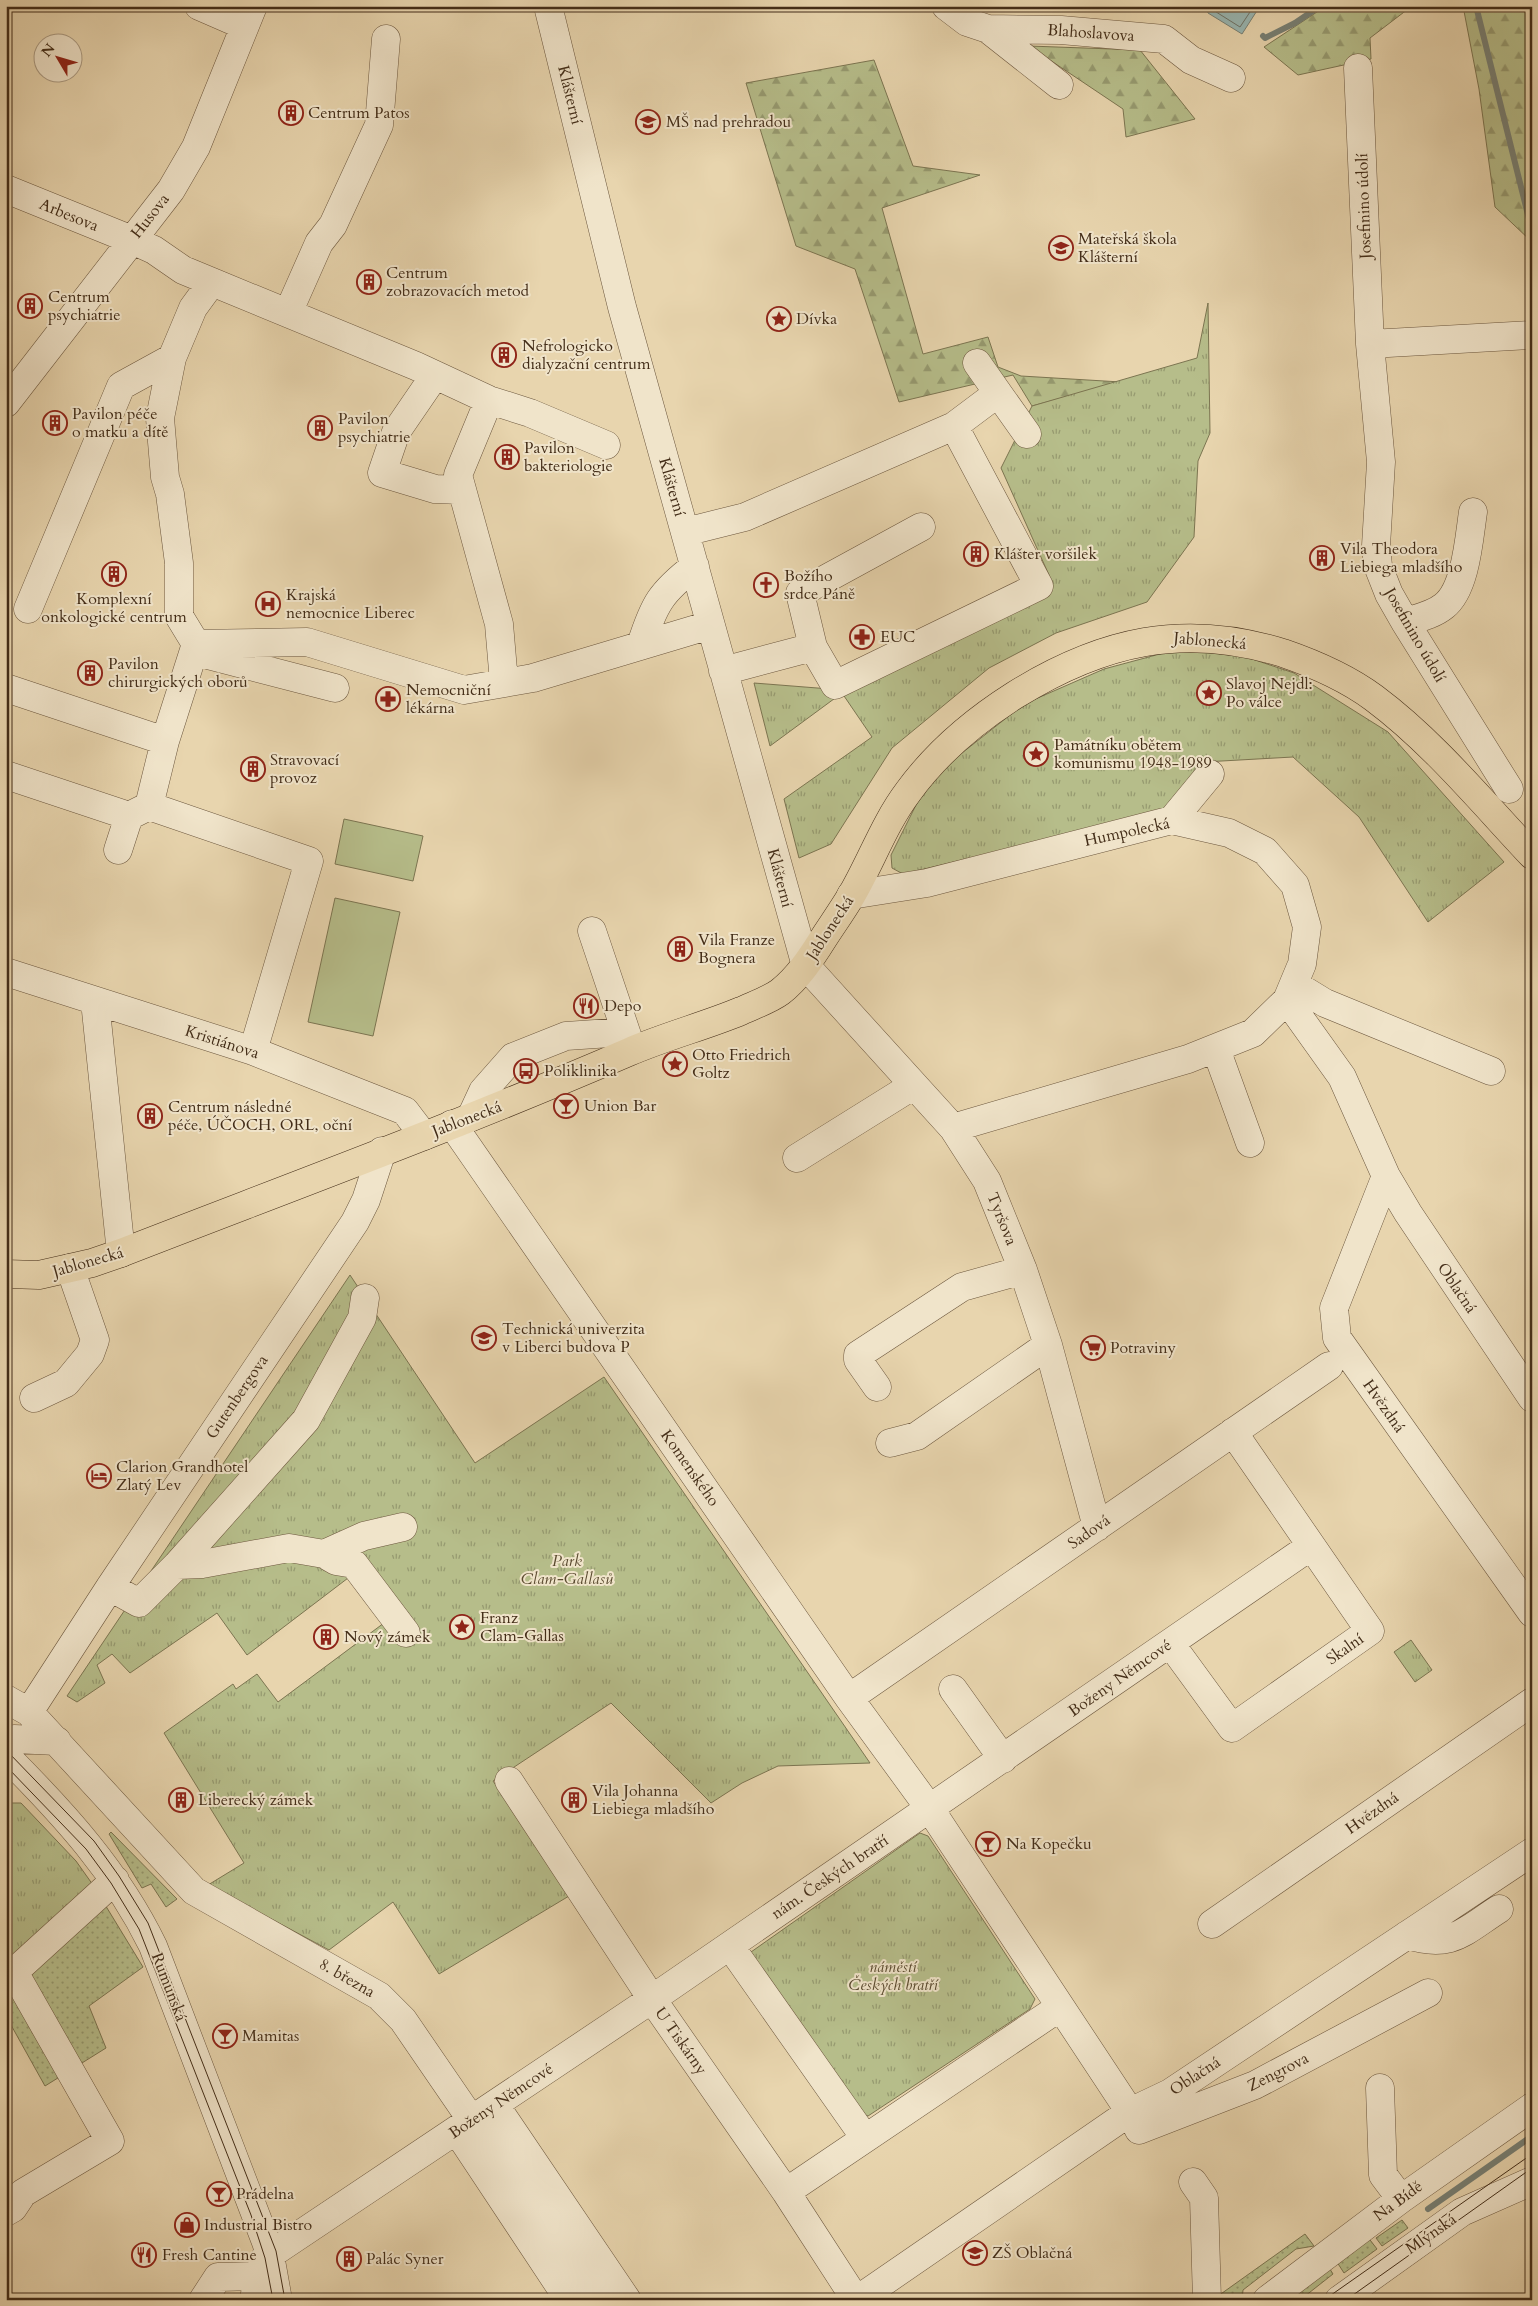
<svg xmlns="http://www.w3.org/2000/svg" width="1538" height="2306" font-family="Cardo,serif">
	<defs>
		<pattern id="grass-dots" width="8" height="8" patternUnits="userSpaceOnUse" patternTransform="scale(1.25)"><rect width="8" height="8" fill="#b6bd8a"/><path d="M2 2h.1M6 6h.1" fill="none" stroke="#969a70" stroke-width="1.8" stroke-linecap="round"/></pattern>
		<pattern id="forest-firs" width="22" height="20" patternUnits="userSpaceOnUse" patternTransform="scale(1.25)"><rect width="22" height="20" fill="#b6bd8a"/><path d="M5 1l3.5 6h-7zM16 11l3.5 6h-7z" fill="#969a70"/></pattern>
		<pattern id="park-tufts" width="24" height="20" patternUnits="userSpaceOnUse" patternTransform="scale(1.25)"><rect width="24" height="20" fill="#b6bd8a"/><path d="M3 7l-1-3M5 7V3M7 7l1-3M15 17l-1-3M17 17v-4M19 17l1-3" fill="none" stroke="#969a70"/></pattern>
	</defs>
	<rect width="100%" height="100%" fill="#e8d5ae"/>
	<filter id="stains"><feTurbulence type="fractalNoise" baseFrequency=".004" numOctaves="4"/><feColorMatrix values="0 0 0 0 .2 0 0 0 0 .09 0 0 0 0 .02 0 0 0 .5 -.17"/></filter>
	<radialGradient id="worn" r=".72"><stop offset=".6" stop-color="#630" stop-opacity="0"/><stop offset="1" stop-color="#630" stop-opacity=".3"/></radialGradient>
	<path fill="url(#grass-dots)" stroke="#7c7551" d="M111,1832L177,1899L166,1907L151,1884L142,1888L109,1834Z
		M93,1885L143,1967L89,2006L106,2048L45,2086L6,2016V1962Z
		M1402,2220L1408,2228L1382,2246L1376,2238Z
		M1305,2234L1314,2246L1296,2249L1243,2290L1242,2300H1219L1218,2296Z
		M1367,2236L1377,2249L1344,2273L1335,2259Z
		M1328,2266L1333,2274L1300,2300H1284Z"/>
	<path fill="url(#forest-firs)" stroke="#7c7551" d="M1326,6H1412L1370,38L1371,59L1298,75L1264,47Z
		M1463,6H1532V242L1495,207L1479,89Z
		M1029,46L1140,50L1195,119L1126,137L1123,109Z
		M874,60L913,166L980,175L882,208L923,354L988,337L998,367L1021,376L1121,382L1032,406L1013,375L899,402L855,269L796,246L746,83Z"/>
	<path fill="url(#park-tufts)" stroke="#7c7551" d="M1208,303L1210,433L1198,461L1194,537L1147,602L1056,633L989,668L892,748L831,844L799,858L784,799L872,737L842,693L770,746L754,683L830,689L1039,600L1049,575L1001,468L1032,406L1197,358Z
		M1171,651L1215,653L1249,658L1294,673L1388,732L1504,862L1428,922L1359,817L1293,757L1204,762L1173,810L903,874L892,868L891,855L917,803L943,768L1024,704L1104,669Z
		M350,1275L475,1463L604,1377L870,1763L778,1766L742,1783L711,1803L611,1703L493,1781L569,1896L439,1974L393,1902L329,1950L208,1885L244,1863L164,1733L233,1684L236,1689L257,1674L278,1702L388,1620L352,1575L247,1655L217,1613L130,1673L112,1654L97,1665L105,1683L77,1702L67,1696Z
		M1411,1640L1432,1670L1415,1682L1394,1652Z
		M9,1803H21L76,1861L93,1885L6,1962V1805Z
		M920,1833L928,1836L1035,1999L1030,2009L868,2116L854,2110L751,1952Z"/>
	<path fill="#b6bd8a" stroke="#7c7551" d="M344,819L423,836L413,881L335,864Z
		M335,898L400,912L373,1036L308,1022Z"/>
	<path fill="#99b7b3" stroke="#778075" d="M1206,6H1260L1242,34L1208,13Z"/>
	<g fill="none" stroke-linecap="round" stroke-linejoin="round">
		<path stroke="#6e7266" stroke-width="1" d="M1212,6L1213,10L1240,27L1254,6"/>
		<path stroke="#778075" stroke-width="6" d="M1476,6L1532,231
			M1263,36L1265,38L1295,23L1320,6
			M1428,2209L1532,2136"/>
		<defs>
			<path id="minor" d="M199,6L245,26
				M548,6L622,307L806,966L953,1128L987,1181L1023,1270L1048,1345L1097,1527
				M946,6L967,22L988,29L1061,30L1164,39L1191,60L1231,78
				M988,29L1059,85
				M1358,68L1370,344L1381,462L1376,546L1378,566L1389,594L1405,622L1509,789
				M6,189L132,240L154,250L183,270L416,366L489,400L530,413L606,445
				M288,313L319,243L333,225L379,125L386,39
				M1370,344L1532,335
				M977,363L998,393
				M435,375L396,432L382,473L435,489L462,490
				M489,400L458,475L499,624L504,682
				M6,403L171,190L196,147L253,6
				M685,532L745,517L954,426L998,393L1027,434
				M28,609L121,386L172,358
				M1405,622C1418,618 1433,615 1444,606C1466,589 1469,538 1473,512
				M196,644L307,642L464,690L533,678L710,625
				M641,645C654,604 661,592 695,566
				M813,647L800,593L921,527
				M200,653L335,688
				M723,671L813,647L835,685L1039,586L954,426
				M6,688L165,741L196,644L179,616V563L170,494L165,477L160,418L172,358L193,308L212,282
				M6,775L129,816L149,806L165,741
				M149,806L309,861L253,1051
				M1172,820L1210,774
				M118,850L129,816
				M851,895L927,883L1172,820L1229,833L1265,851L1295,885L1307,927L1302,964L1287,1000L1253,1033L1188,1059L953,1128
				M592,931L631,1047
				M6,972L253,1051L405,1111L424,1136
				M1294,984L1325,1003L1491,1071
				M1287,1000L1342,1077L1386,1176L1408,1213L1532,1398
				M95,1001L121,1253
				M1216,1049L1250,1143
				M471,1117L483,1091L513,1057L566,1036L625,1032
				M452,1124L849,1698L930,1809L1130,2112L1139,2130L1255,2085L1428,1993
				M797,1158L914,1085
				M1386,1176L1334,1308L1337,1338L1532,1613
				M877,1387L858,1360V1355L962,1287L1023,1270
				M34,1398L66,1383L90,1354L95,1340L70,1268
				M890,1443L917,1436L1048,1345
				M324,1554L336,1561L354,1564L406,1633
				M177,1565L202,1564L289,1548L324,1554L364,1536L403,1527
				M110,1587L139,1603L177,1565L306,1420L362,1318L365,1298
				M1170,1643L1232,1728L1370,1631L1233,1432
				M953,1689L1003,1759
				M849,1698L1329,1366
				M6,1699L29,1712L194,1891L379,1996L403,2020L595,2300
				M29,1712L110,1587L355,1222L366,1200L382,1151
				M6,1744L14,1739L57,1741
				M6,1756C64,1814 117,1872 153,1946L266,2242L270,2255L278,2300
				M509,1781L652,1999L786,2192L856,2300
				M1212,1924L1532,1702
				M1407,1935C1452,1949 1463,1932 1499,1909
				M730,1946L865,2138
				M1380,2088L1383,2175L1401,2199
				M495,2105L627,2300
				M457,2131L569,2300
				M1193,2182L1204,2198L1207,2300
				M786,2192L1060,2007
				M6,2212L13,2208L23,2193L110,2141L14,1972L115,1880
				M203,2300L218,2277L258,2276
				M254,2300L258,2276L265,2258L652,1999L1311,1546
				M857,2300L1130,2112L1170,2093L1532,1852
				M1267,2300L1401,2199L1532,2107
				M1339,2300L1462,2212L1532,2181"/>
			<path id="major" d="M6,1274L39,1275L92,1263L121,1253C291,1187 462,1124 629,1052C666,1036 705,1026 741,1011C754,1005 769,1000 780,992C798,978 811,958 823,939C832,925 842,911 851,896C871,862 884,824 908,792C937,752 974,721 1015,695C1102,641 1184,622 1283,653C1315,664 1347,678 1374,698C1433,742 1482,802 1532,855"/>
		</defs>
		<use href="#minor" stroke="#6c573e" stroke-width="29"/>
		<use href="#major" stroke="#432d18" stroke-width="29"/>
		<use href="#minor" stroke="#f0e4ca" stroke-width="28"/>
		<use href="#major" stroke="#e8d5ae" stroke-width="28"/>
		<path stroke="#432d18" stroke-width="1" d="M6,1750L94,1841L119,1876L148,1923L276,2251L285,2300
			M6,1766L86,1849L111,1883L139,1929L251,2215L265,2258L273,2300
			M1324,2300L1532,2154
			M1346,2300L1532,2168"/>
	</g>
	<defs>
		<symbol id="building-ring" viewBox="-11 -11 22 22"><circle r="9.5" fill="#f0e4ca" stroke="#8f2418" stroke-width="1.5"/><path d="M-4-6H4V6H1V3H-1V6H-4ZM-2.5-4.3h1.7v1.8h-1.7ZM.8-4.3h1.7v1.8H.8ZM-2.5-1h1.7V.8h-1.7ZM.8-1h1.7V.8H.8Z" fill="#8f2418"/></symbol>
		<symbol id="school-ring" viewBox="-11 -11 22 22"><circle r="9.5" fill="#f0e4ca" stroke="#8f2418" stroke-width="1.5"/><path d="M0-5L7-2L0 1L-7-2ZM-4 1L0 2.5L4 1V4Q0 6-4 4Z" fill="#8f2418"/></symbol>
		<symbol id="sight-ring" viewBox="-11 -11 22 22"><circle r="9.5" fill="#f0e4ca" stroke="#8f2418" stroke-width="1.5"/><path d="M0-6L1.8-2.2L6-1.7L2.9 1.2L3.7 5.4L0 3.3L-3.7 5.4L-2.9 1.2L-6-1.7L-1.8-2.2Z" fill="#8f2418"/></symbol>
		<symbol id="church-ring" viewBox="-11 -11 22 22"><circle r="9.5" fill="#f0e4ca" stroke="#8f2418" stroke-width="1.5"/><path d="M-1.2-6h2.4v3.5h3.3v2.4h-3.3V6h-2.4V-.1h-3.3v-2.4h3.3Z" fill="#8f2418"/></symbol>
		<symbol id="hospital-ring" viewBox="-11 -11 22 22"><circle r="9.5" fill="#f0e4ca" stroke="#8f2418" stroke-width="1.5"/><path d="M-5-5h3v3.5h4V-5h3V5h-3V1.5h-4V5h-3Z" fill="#8f2418"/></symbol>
		<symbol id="pharmacy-ring" viewBox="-11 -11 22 22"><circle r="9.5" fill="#f0e4ca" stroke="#8f2418" stroke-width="1.5"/><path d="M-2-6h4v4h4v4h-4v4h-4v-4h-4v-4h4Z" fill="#8f2418"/></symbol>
		<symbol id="restaurant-ring" viewBox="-11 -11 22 22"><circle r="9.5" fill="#f0e4ca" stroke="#8f2418" stroke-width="1.5"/><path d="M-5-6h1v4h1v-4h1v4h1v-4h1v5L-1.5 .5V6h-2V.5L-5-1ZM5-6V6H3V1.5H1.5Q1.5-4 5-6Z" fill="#8f2418"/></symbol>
		<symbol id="bus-ring" viewBox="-11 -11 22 22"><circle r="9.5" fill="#f0e4ca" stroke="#8f2418" stroke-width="1.5"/><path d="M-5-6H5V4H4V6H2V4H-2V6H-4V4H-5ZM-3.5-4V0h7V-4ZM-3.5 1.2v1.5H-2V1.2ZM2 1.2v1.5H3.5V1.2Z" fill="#8f2418"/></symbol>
		<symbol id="bar-ring" viewBox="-11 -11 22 22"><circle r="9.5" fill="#f0e4ca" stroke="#8f2418" stroke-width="1.5"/><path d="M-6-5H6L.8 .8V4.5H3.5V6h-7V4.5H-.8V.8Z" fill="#8f2418"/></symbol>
		<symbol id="university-ring" viewBox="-11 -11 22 22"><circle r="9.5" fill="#f0e4ca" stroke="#8f2418" stroke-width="1.5"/><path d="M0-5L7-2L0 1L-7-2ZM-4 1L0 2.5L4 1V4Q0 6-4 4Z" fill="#8f2418"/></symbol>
		<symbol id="supermarket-ring" viewBox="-11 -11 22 22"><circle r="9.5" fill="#f0e4ca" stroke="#8f2418" stroke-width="1.5"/><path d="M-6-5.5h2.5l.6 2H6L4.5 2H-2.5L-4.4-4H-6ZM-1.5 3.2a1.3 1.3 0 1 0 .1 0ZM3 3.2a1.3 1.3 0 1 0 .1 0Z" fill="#8f2418"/></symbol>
		<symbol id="hotel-ring" viewBox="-11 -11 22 22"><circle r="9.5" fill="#f0e4ca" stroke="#8f2418" stroke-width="1.5"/><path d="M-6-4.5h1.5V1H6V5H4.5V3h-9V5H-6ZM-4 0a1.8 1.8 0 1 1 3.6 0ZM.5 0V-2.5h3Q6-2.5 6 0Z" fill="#8f2418"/></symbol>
		<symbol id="shop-ring" viewBox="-11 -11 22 22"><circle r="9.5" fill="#f0e4ca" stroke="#8f2418" stroke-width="1.5"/><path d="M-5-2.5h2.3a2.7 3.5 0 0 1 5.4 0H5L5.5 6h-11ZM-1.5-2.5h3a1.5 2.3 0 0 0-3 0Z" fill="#8f2418"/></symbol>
	</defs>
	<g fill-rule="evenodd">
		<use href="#building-ring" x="277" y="99" width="28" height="28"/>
		<use href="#school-ring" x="634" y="108" width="28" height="28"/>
		<use href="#school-ring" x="1047" y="234" width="28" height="28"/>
		<use href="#building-ring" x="355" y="268" width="28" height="28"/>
		<use href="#building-ring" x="16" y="292" width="28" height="28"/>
		<use href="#sight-ring" x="765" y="305" width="28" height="28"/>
		<use href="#building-ring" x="490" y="341" width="28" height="28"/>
		<use href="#building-ring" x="41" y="409" width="28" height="28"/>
		<use href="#building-ring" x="306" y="414" width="28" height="28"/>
		<use href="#building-ring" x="493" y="443" width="28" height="28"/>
		<use href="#building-ring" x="962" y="540" width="28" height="28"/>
		<use href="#building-ring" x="1308" y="544" width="28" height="28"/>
		<use href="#building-ring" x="100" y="560" width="28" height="28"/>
		<use href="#church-ring" x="752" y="571" width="28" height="28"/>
		<use href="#hospital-ring" x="254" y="590" width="28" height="28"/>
		<use href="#pharmacy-ring" x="848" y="623" width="28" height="28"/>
		<use href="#building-ring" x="76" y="659" width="28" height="28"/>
		<use href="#sight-ring" x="1195" y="679" width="28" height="28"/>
		<use href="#pharmacy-ring" x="374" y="685" width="28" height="28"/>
		<use href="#sight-ring" x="1022" y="740" width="28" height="28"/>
		<use href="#building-ring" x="239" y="755" width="28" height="28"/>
		<use href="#building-ring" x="666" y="935" width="28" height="28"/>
		<use href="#restaurant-ring" x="572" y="992" width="28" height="28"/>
		<use href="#sight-ring" x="661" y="1050" width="28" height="28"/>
		<use href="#bus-ring" x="512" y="1057" width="28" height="28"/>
		<use href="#bar-ring" x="552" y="1092" width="28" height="28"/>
		<use href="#building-ring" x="136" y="1102" width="28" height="28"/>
		<use href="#university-ring" x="470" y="1324" width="28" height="28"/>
		<use href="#supermarket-ring" x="1079" y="1334" width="28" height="28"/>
		<use href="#hotel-ring" x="85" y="1462" width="28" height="28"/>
		<use href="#sight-ring" x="448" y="1613" width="28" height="28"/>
		<use href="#building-ring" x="312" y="1623" width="28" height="28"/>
		<use href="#building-ring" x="167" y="1786" width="28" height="28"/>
		<use href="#building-ring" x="560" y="1786" width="28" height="28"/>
		<use href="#bar-ring" x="974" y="1830" width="28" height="28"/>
		<use href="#bar-ring" x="211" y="2022" width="28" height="28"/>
		<use href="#bar-ring" x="205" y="2180" width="28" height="28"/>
		<use href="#shop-ring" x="173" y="2211" width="28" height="28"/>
		<use href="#school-ring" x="961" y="2239" width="28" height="28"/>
		<use href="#restaurant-ring" x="130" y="2241" width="28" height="28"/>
		<use href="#building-ring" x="335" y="2245" width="28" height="28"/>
	</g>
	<g text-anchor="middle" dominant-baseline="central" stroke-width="4" stroke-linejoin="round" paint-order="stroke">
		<g font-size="16" fill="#432d18" stroke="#f0e4ca">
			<text transform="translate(1091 33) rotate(4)">Blahoslavova</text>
			<text transform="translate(570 95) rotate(76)">Klášterní</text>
			<text transform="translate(1364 206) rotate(-92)">Josefinino údolí</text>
			<text transform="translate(69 215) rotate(22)">Arbesova</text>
			<text transform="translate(150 216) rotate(-52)">Husova</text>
			<text transform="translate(672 487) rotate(74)">Klášterní</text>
			<text transform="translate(1415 635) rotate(60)">Josefinino údolí</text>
			<text transform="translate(1210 641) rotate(5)">Jablonecká</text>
			<text transform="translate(1127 832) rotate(-12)">Humpolecká</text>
			<text transform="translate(780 878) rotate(75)">Klášterní</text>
			<text transform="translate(830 928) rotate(-57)">Jablonecká</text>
			<text transform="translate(222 1042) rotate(18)">Kristiánova</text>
			<text transform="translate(467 1119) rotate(-21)">Jablonecká</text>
			<text transform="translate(1002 1219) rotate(68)">Tyršova</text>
			<text transform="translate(88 1262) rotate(-16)">Jablonecká</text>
			<text transform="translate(1457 1288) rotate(56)">Oblačná</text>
			<text transform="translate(237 1397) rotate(-56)">Gutenbergova</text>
			<text transform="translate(1384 1406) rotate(55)">Hvězdná</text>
			<text transform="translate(690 1468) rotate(55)">Komenského</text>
			<text transform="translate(1089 1532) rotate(-35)">Sadová</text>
			<text transform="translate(1345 1649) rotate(-35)">Skalní</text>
			<text transform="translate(1120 1678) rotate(-35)">Boženy Němcové</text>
			<text transform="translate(1372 1813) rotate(-35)">Hvězdná</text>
			<text transform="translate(830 1877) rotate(-34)">nám. Českých bratří</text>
			<text transform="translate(347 1978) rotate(30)">8. března</text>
			<text transform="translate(169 1987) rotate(69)">Rumunská</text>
			<text transform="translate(681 2041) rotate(55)">U Tiskárny</text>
			<text transform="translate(1278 2072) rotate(-27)">Zengrova</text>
			<text transform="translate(1195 2076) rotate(-33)">Oblačná</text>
			<text transform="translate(501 2101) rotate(-34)">Boženy Němcové</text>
			<text transform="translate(1398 2201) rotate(-36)">Na Bídě</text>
			<text transform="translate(1431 2234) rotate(-35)">Mlýnská</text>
		</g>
		<g font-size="16" fill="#432d18" stroke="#f0e4ca" text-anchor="start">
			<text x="308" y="113">Centrum Patos</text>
			<text x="666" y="122">MŠ nad prehradou</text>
			<text x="1078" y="239">Mateřská škola<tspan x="1078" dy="18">Klášterní</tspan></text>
			<text x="386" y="273">Centrum<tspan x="386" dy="18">zobrazovacích metod</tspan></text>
			<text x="48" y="297">Centrum<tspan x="48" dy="18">psychiatrie</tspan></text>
			<text x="796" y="319">Dívka</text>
			<text x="522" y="346">Nefrologicko<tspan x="522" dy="18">dialyzační centrum</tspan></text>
			<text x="72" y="414">Pavilon péče<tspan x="72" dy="18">o matku a dítě</tspan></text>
			<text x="338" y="419">Pavilon<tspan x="338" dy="18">psychiatrie</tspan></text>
			<text x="524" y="448">Pavilon<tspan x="524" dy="18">bakteriologie</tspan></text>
			<text x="1340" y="549">Vila Theodora<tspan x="1340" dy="18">Liebiega mladšího</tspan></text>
			<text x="994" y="554">Klášter voršilek</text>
			<text x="784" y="576">Božího<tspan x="784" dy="18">srdce Páně</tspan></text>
			<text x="286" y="595">Krajská<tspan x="286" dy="18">nemocnice Liberec</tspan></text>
			<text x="114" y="599" text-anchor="middle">Komplexní<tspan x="114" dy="18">onkologické centrum</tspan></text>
			<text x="880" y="637">EUC</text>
			<text x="108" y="664">Pavilon<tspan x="108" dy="18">chirurgických oborů</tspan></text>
			<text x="1226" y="684">Slavoj Nejdl:<tspan x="1226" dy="18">Po válce</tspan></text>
			<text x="406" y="690">Nemocniční<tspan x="406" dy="18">lékárna</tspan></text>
			<text x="1054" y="745">Památníku obětem<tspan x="1054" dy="18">komunismu 1948-1989</tspan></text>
			<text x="270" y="760">Stravovací<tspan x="270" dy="18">provoz</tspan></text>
			<text x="698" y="940">Vila Franze<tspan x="698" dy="18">Bognera</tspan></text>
			<text x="604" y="1006">Depo</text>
			<text x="692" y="1055">Otto Friedrich<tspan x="692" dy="18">Goltz</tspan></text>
			<text x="544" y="1071">Poliklinika</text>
			<text x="584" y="1106">Union Bar</text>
			<text x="168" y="1107">Centrum následné<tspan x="168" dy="18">péče, ÚČOCH, ORL, oční</tspan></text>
			<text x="502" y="1329">Technická univerzita<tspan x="502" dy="18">v Liberci budova P</tspan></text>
			<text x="1110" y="1348">Potraviny</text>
			<text x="116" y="1467">Clarion Grandhotel<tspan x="116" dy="18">Zlatý Lev</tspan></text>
			<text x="480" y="1618">Franz<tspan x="480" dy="18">Clam-Gallas</tspan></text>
			<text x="344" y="1637">Nový zámek</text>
			<text x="592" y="1791">Vila Johanna<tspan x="592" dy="18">Liebiega mladšího</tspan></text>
			<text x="198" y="1800">Liberecký zámek</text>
			<text x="1006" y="1844">Na Kopečku</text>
			<text x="242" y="2036">Mamitas</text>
			<text x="236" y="2194">Prádelna</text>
			<text x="204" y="2225">Industrial Bistro</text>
			<text x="992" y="2253">ZŠ Oblačná</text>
			<text x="162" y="2255">Fresh Cantine</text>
			<text x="366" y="2259">Palác Syner</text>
		</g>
		<g font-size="16" font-style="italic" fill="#5a4a2f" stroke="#f0e4ca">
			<text x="567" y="1561">Park<tspan x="567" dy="18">Clam-Gallasů</tspan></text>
			<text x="893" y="1967">náměstí<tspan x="893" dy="18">Českých bratří</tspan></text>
		</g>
	</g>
	<rect width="1538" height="2306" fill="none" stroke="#e8d5ae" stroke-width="25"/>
	<rect x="8" y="8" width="1523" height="2291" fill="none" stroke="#432d18" stroke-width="2.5"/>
	<rect x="12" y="12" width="1513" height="2281" fill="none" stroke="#432d18"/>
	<g transform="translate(58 58) rotate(308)"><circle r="24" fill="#f0e4ca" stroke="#ab9b83"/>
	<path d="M0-4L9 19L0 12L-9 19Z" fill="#8f2418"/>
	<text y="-8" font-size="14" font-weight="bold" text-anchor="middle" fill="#432d18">N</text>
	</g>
	<rect width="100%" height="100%" filter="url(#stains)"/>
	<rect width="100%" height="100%" fill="url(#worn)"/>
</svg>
